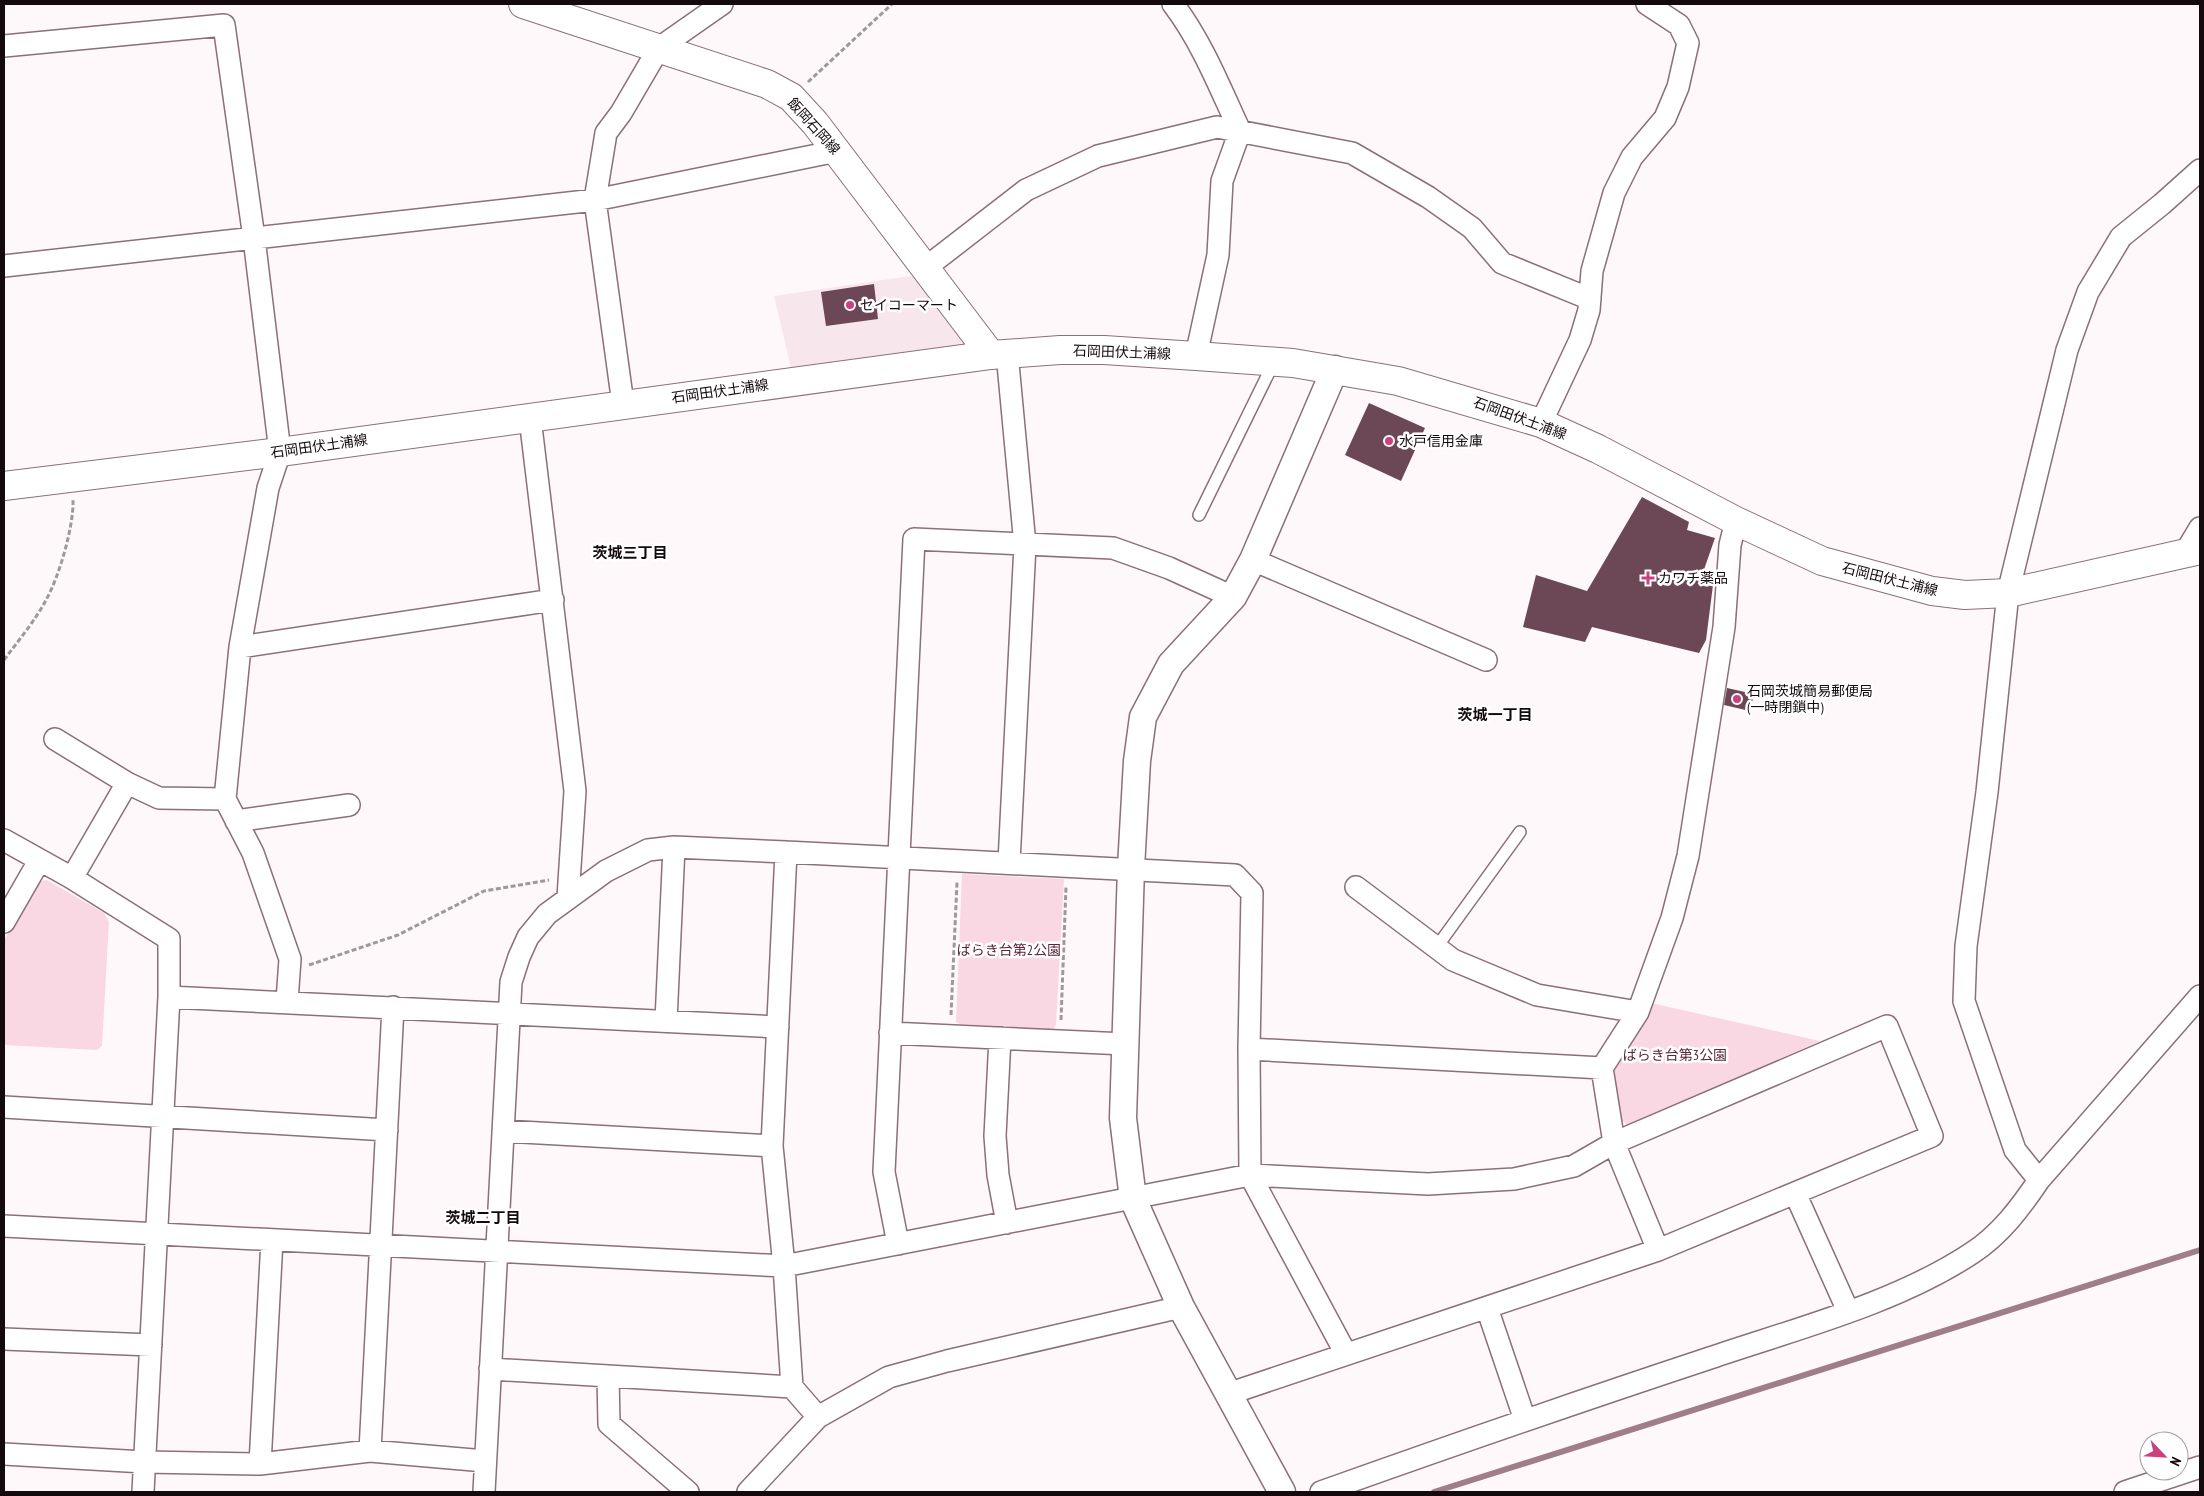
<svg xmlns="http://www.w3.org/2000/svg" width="2204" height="1496" font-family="'PT Sans Narrow','Noto Sans JP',sans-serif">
	<rect width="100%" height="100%" fill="#fff8fb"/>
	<path fill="#f7e7ec" d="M910,276L918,278L964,339L962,346L792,372L774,296Z"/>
	<path fill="#f9d8e3" d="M962,874L1064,879L1056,1025L1053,1030L960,1024L956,1022Z
		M47,880L104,913L109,922L102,1046L97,1050L4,1045V940L38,882Z
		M1651,1003L1820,1041L1629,1126L1621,1120L1612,1070Z"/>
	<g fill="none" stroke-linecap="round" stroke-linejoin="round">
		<path stroke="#9f7e89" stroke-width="6" d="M1434,1492L2200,1250"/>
	</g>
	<path fill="#6c4755" d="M874,284L878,319L826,326L821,292Z
		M1369,403L1425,428L1401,481L1345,455Z
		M1642,497L1689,522L1687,530L1715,538L1700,581L1713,585L1706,640L1699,653L1592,627L1585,642L1523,627L1536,575L1587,591Z
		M1727,688L1754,694L1750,711L1724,705Z"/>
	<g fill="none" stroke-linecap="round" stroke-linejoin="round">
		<defs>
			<path id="service" d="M1199,515L1274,362
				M1436,948L1520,832"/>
			<path id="minor" d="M1173,4C1202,42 1220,88 1240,131L1222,181L1218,255L1196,356
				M4,46L224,25L254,238L280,452L268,488L240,647L225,799L253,853L290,959L287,1001
				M4,266L595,200L837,151
				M924,269L1026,190L1098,156L1217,127L1352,153L1428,197L1472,228L1502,263L1590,299
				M1007,353L1025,545L1009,862
				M623,404L595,200L606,133L621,113L659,48L722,4
				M530,418L575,791L568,897
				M1541,423L1580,340L1589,310L1592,271L1614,193L1632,157L1665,118L1678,87L1688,43L1679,25L1647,4
				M2185,553L2200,528
				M1253,560L1486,660
				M240,647L553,600
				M55,739L127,783
				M236,821L349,805
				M4,840L72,878L169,939V997L143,1492
				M786,852L772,1146L784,1266L792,1387L818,1417
				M72,878L127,783L159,798L225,799
				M1356,887L1453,960L1537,995L1638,1012
				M4,922L39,861
				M169,997L778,1027
				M666,1021L674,847
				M890,1033L1125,1044
				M1000,1038L995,1136L998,1175L1007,1223
				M1249,1049L1602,1068
				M4,1107L387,1130
				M503,1131L772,1146
				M2039,1180L2015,1150L1964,1001L1966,946L1987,792L2008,593L2067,350L2088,292L2121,237L2162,204L2200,170
				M1795,1193L1848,1311
				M4,1226L784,1266L1250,1175L1428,1184L1514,1179L1574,1166L1614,1143L1887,1026L1932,1136L1658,1250L1228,1394
				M898,1244L884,1172L914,539L1113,548L1169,568L1233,597
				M1658,1250L1614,1143L1602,1068L1638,1012L1672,918L1688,856L1724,627L1730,545L1736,521
				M1487,1308L1525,1420
				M4,1339L151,1345
				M490,1369L792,1387
				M608,1376L609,1424L688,1492
				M370,1451L393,1007
				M4,1454L144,1462L260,1464L370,1451L485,1461
				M260,1464L272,1240
				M484,1492L511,982L519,957L528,937L547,914L606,871L648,850L674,847L786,852L1235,875L1252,893L1249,1049L1250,1175L1346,1354
				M748,1492L818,1417L889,1377L947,1361L1181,1307
				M1321,1492C1450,1446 1580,1401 1710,1358C1795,1329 1897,1303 1972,1253C2000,1235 2021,1207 2039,1180L2200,996
				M2125,1492L2200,1467"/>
			<path id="tertiary" d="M1282,1492L1181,1307L1133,1199L1123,1118L1131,868L1137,761L1143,717L1171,664L1233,597L1253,560L1335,369"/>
			<path id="secondary" d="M523,4L767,84L791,97L815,123L991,355
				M4,486L280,452L991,355L1060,350H1104L1196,356L1293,363L1398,381L1541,423L1598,449L1736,521L1822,561L1932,591L1965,595L2008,593L2200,550"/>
		</defs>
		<use href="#service" stroke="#8b6f79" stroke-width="14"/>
		<use href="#minor" stroke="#8b6f79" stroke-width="24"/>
		<use href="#tertiary" stroke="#8b6f79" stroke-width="29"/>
		<use href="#secondary" stroke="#8b6f79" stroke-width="30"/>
		<path stroke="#a0979b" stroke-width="3" stroke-dasharray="5 2.5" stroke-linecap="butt" d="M808,82L892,4
			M4,660C18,641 35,621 46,600C59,577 74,526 73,500
			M309,965L398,935L484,891L549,880
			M951,1015L957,882
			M1061,1020L1066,887"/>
		<use href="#service" stroke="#fff" stroke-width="11"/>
		<use href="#minor" stroke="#fff" stroke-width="21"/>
		<use href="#tertiary" stroke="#fff" stroke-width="26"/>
		<use href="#secondary" stroke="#fff" stroke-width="28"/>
	</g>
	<g fill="#c9427f" stroke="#fff" stroke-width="2">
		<circle cx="850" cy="305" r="5"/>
		<circle cx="1389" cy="441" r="5"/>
		<path d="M1645.5 570.5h5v5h5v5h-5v5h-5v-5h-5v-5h5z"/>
		<circle cx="1737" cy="699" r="5"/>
	</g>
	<g text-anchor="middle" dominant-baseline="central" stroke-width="5" stroke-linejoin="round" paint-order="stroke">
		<g font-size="14" fill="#140a0e" stroke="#fff">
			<text transform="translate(814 126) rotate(48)">飯岡石岡線</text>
			<text transform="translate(1122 352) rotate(2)">石岡田伏土浦線</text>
			<text transform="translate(720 391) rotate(-8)">石岡田伏土浦線</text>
			<text transform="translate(1520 418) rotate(20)">石岡田伏土浦線</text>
			<text transform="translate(319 446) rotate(-8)">石岡田伏土浦線</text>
			<text transform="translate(1890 579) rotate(14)">石岡田伏土浦線</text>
		</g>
		<g font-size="14" fill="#140a0e" stroke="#fff" text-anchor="start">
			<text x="860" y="305">セイコーマート</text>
			<text x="1399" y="441">水戸信用金庫</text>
			<text x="1658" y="578">カワチ薬品</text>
			<text x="1747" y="691">石岡茨城簡易郵便局<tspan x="1747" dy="16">(一時閉鎖中)</tspan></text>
		</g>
		<g font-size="14" fill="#5a243a" stroke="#fff">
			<text x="1009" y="950">ばらき台第2公園</text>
			<text x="1675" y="1055">ばらき台第3公園</text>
		</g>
		<g font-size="15" font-weight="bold" fill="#140a0e" stroke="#fff">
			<text x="630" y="552">茨城三丁目</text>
			<text x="1495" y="714">茨城一丁目</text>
			<text x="483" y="1217">茨城二丁目</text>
		</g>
	</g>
	<rect width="2204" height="1496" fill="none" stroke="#140a0e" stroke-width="10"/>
	<g transform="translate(2164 1456) rotate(115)"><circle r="24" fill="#ffffff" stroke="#a19d9f"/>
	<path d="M0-4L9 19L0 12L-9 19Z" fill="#c9427f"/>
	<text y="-8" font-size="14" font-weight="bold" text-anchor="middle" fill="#140a0e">N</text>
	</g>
</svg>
